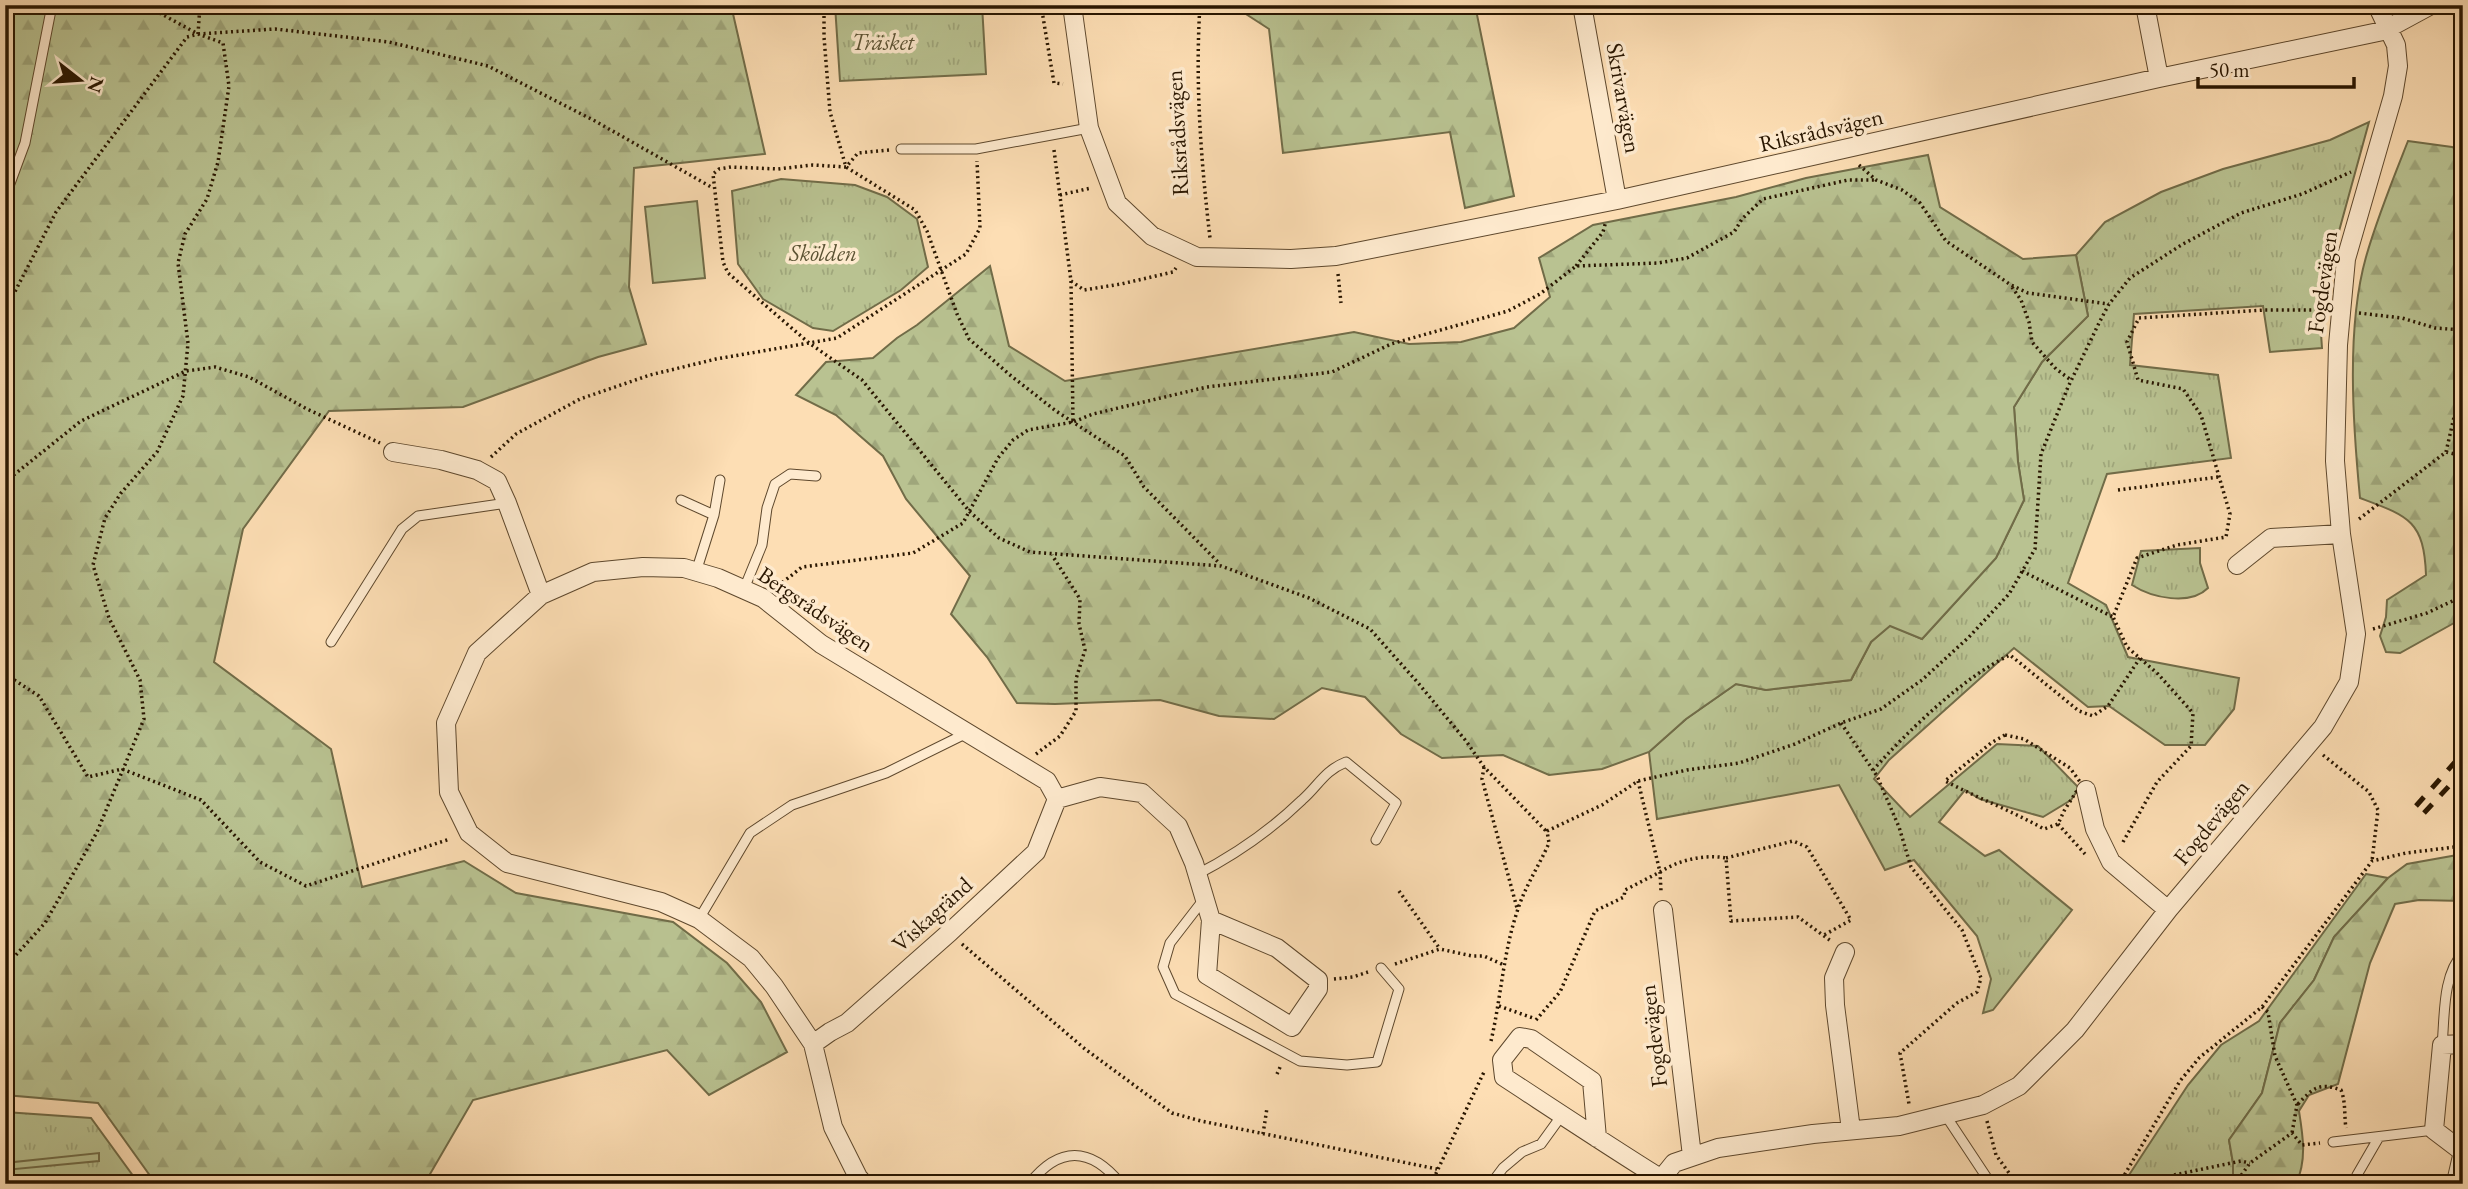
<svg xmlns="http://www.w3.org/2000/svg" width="2468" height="1189" font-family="'EB Garamond',serif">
	<defs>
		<pattern id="grass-tufts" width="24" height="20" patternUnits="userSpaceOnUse" patternTransform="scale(1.75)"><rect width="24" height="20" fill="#b9c291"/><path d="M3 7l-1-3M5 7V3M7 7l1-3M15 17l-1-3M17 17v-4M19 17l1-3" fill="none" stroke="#9fa67b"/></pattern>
		<pattern id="forest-firs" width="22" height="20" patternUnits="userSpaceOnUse" patternTransform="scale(1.75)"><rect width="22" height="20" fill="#b9c291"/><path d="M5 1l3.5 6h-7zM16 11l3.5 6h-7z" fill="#9fa67b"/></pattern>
	</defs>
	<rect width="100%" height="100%" fill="#fddeb4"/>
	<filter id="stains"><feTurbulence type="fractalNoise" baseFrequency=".00286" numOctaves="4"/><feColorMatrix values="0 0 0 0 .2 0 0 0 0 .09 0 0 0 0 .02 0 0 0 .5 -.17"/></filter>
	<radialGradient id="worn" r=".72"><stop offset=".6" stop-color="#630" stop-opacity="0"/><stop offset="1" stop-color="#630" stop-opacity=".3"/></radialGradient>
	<path fill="url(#grass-tufts)" stroke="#716c48" stroke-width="2" d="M835,5H982L986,74L840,81Z
		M2369,122L2319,304L2322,348L2270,352L2263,306L2134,314L2130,365L2218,375L2231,458L2107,474L2068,583L2106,605L2128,657L2239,678L2234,709L2205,745H2165L2109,706L2088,707L2014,648L1889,760L1874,779L1910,817L1997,744L2038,746L2079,788L2071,800L2043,817L1980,799L1965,790L1939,822L1985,856L1999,850L2072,910L1993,1010L1983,1013L1991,979L1977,936L1914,860L1885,870L1839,785L1657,819L1649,752L1686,719L1736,684L1766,690L1851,680L1871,642L1890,625L1922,639L1996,558L2024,500L2018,462L2014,407L2042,362L2088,316L2076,255L2105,222L2161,192L2223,169L2330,140Z
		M781,179L855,185L887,197L917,219L928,267L901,290L833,331L813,328L763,299L738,264L732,191Z
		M2200,548V563L2208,588C2190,606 2152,598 2132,585L2141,551Z
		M2366,874L2388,878L2334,937L2314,980L2280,1023L2262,1093L2229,1140L2233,1163V1184H2126L2127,1178L2188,1085L2221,1045L2259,1021Z
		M5,1112L91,1118L139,1184H5Z"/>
	<path fill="url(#forest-firs)" stroke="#716c48" stroke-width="2" d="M11,5H731L765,154L634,168L629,287L646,344L598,357L463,407L329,411L243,529L214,662L331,749L362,887L464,861L516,893L673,922L727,963L761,1002L787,1052L709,1095L667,1050L473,1100L426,1181L419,1184H156L98,1103L5,1095V69L6,34Z
		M1232,5H1475L1514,196L1465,208L1450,132L1283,153L1269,29Z
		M2408,141L2452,147L2463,151V618L2400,653L2386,652L2380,636L2386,617L2387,600L2426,575C2424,520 2408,516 2360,498C2353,425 2346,328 2366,257C2377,218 2393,179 2408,141Z
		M1928,155L1940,207L2023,259L2076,255L2088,316L2042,362L2014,407L2018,462L2024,500L1996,558L1922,639L1890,626L1871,642L1851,680L1766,690L1736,684L1686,719L1649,752L1602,769L1549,775L1503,755L1442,758L1401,734L1365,697L1322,688L1274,719L1219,716L1160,700L1055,704L1017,703L987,657L951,614L970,576L906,499L883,456L836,415L796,395L826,362L873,358L897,338L917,325L990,266L1009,346L1065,381L1354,332L1409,344L1461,342L1514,328L1550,297L1539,258L1593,225L1736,197L1806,178Z
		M2463,854V901L2419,900L2395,904L2370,963L2338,1084L2309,1095L2299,1111C2303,1136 2307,1160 2296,1184H2233V1163L2229,1140L2262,1093L2280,1023L2314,980L2334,937L2388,878L2407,864Z"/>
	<path fill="#b9c291" stroke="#716c48" stroke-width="2" d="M697,201L705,278L653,283L645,207Z
		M99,1153V1161L5,1170V1163Z"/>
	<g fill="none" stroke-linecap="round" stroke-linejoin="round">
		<defs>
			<path id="lane" d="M901,149H976L1089,128
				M5,197L25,143L52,5
				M681,500L714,515
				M696,572L714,515L720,480
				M744,589L762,545L767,508L775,484L790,474L816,476
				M331,642L402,529L418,516L507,503
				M1196,875C1233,856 1272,829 1302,800C1319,785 1324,771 1346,762L1396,803L1376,840
				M1204,899L1170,943L1163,967L1175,994L1300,1061L1347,1065L1377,1062L1399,989L1381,968
				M699,919L750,833L792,805L886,773L967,733
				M2442,1045C2445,1016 2442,976 2463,953
				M1946,1116L1991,1184
				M2333,1142L2434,1130
				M1029,1184C1059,1146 1090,1146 1121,1184
				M1491,1184L1503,1168L1522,1152L1541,1144L1562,1115
				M2355,1184L2357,1175L2379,1137
				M2451,1184L2459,1149"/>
			<path id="street" d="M1072,5L1089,128L1117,203L1152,236L1197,257L1291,259L1336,256L1617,200L2159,78L2383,31L2431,5
				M1582,5L1617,200
				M2145,5L2159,78
				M2459,5L2463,9
				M393,452L441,460L477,470L497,481L507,503L541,595
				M2237,565L2271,538L2341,534
				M2086,790L2095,829L2111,862L2168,910
				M1663,910L1692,1156
				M1845,952L1834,978L1835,1005L1851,1130
				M813,1044L830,1032L847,1023L950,932L1036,852L1057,799
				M2463,1044L2442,1045L2434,1130L2459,1149H2463
				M1597,1138L1592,1081L1531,1039L1520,1037L1502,1060L1504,1077C1556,1111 1607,1145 1660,1178
				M864,1184L858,1177L833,1127L813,1044L774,986L751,958L699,919L661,902L507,863L469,833L449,792L446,723L477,653L541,595L593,572L643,567L684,568L718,578L763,598L821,644L1047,781L1057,799L1100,787L1142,793L1178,826L1194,863L1211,920L1207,975L1292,1027L1318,989V980L1277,948L1211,920
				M1657,1184L1674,1163L1718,1148L1813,1134L1899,1126L1983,1105L2019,1086L2075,1030L2168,910L2323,727L2349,682L2356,634L2341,534L2335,461L2338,345L2346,259L2393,96L2398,66L2396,45L2377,5"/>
		</defs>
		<use href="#lane" stroke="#5e482d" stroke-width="11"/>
		<use href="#street" stroke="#5e482d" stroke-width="20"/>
		<path stroke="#291600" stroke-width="3.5" stroke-dasharray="2 3.5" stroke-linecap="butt" d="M145,5L198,34L275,29L389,42L488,66L595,121L713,188
			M824,5V37L830,112L846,167L915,210L927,231L957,314L969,339L1010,375L1056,411L1125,456L1144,487L1220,564
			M1041,5L1054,83L1063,84
			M1200,5C1195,83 1201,161 1210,238
			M198,34L200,5
			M889,150L858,153L846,167L813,165L778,169L731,167L719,169L713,174L723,262L728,273L809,343L837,338L966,254L980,228L977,161
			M1054,150L1071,281L1084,290L1121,284L1173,272L1176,268
			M1859,165L1876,180L1902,190L1920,203L1946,241L2011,285L2028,293L2109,304
			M1060,195L1091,188
			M1576,266L1603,232L1606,221
			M1338,274L1341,303
			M1071,281L1073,422
			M2012,287L2021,300L2029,322L2032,342L2056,369L2071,380
			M5,311L56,212L187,37L198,34L223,43L229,86L218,162L207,199L185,234L178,263L188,343L183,396L157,452L121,493L105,518L93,565L109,618L140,680L144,719L97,832L45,923L5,967
			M2359,313L2402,318L2435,328L2463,330
			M2446,452L2463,378
			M491,457L516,434L580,399L650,375L716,359L809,343L862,380L970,512L999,538L1030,552L1221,566L1309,598L1370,629L1419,684L1466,741L1484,767L1546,831
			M5,482L81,421L186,371L215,367L249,377L307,409L380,443
			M2118,490L2218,477
			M2359,519L2446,452L2463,456
			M2022,571L2113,617
			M778,586L802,567L913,553L963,523L998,458L1013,440L1028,430L1073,422L1093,414L1207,387L1332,372L1391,344L1508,311L1540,294L1576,266L1658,263L1687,258L1734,232L1742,219L1763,199L1848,180H1876
			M2373,629L2427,613L2463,596
			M5,674L39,696L88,777L122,769L201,800L260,862L306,886L450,839
			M1841,723L1877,776L1899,827L1911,867L1962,930L1981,978L1977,992L1957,1003L1900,1053L1909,1104
			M2005,735L2024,739L2070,768L2086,790L2076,792L2064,811L2058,824L2044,829C2012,811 1978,798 1945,781L1991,743Z
			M1036,754L1060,736L1076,711V679L1085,650L1079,624L1080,599L1052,555
			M2323,755L2369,792L2378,810L2372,861
			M1484,767L1482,779L1517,908
			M1873,770C1908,731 1963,677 2010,655L2079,711L2093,716L2108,706L2140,658
			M1638,781L1660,872C1679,860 1704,854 1726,858L1731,921L1798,917L1831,941
			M2058,824L2085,854
			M2123,842L2157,782L2191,746L2193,713L2158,674L2127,647L2113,617L2137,558L2177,545L2226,537L2230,514L2201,415L2183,389L2138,380L2127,342L2139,318L2264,310H2324
			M1726,858L1793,841L1807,847L1851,920L1824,935
			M1399,891L1440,949
			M962,944L1085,1049L1172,1113L1201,1121L1437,1169
			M1395,964L1440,949L1472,956H1484L1504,965
			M1334,979L1353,977L1368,972
			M1499,1006L1533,1018
			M2262,1007L2268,1012L2275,1056L2297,1105L2292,1133
			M1536,1020L1560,992L1595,911L1624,897L1625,890L1660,872L1661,891
			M1491,1041C1501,998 1503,954 1517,912C1524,888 1539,866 1549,843L1547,831L1602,805L1638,781L1687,770L1739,763L1795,744L1841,723L1881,709L1922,680L1969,637L2009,594L2035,549L2041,454L2068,387L2099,323L2109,304L2130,278L2183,244L2241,213L2302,194L2351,172
			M1277,1074L1281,1065
			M2298,1104C2313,1088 2319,1082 2341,1090C2346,1102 2344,1116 2346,1128
			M1987,1121L1996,1155L2017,1184
			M1263,1134L1267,1108
			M1431,1184L1484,1072
			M2119,1184L2180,1081L2199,1058L2262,1007L2372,861L2406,853L2463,846
			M2131,1184L2241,1161L2250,1163
			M2235,1184L2250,1163L2292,1133L2302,1145L2320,1143"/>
		<use href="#lane" stroke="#feeace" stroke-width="9"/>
		<use href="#street" stroke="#feeace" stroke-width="18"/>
		<path stroke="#291600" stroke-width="5" stroke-dasharray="12 12" stroke-linecap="butt" d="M2416,806L2463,753
			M2424,813L2463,771"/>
	</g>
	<g text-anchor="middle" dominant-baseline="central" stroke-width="7" stroke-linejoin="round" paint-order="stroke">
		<g font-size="23" font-style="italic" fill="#5b5233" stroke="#feeace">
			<text x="883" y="42">Träsket</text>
			<text x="823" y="253">Skölden</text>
		</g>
		<g font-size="23" fill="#291600" stroke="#feeace">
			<text transform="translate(1624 98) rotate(80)">Skrivarvägen</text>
			<text transform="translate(1821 130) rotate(-13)">Riksrådsvägen</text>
			<text transform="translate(1177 133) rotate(-93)">Riksrådsvägen</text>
			<text transform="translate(2322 282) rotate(-82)">Fogdevägen</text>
			<text transform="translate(816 609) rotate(34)">Bergsrådsvägen</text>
			<text transform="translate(2211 822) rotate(-50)">Fogdevägen</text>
			<text transform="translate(932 914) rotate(-42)">Viskagränd</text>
			<text transform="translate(1653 1036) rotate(-97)">Fogdevägen</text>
		</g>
	</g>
	<rect width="2468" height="1189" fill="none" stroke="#fddeb4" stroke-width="28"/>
	<rect x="7" y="7" width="2454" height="1175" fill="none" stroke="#291600" stroke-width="3.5"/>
	<rect x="14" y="14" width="2440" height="1161" fill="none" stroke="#291600" stroke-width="2"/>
	<g transform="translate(80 80) rotate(107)" stroke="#feeace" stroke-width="5" paint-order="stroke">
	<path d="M0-5L12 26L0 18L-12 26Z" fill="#291600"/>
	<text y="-10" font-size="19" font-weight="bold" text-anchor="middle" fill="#291600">N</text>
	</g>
	<path d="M2198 77v10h156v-10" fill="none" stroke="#291600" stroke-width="3.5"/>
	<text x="2209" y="77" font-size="21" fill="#291600" stroke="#feeace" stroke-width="5" paint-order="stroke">50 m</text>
	<rect width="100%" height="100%" filter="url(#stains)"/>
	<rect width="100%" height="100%" fill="url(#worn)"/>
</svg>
